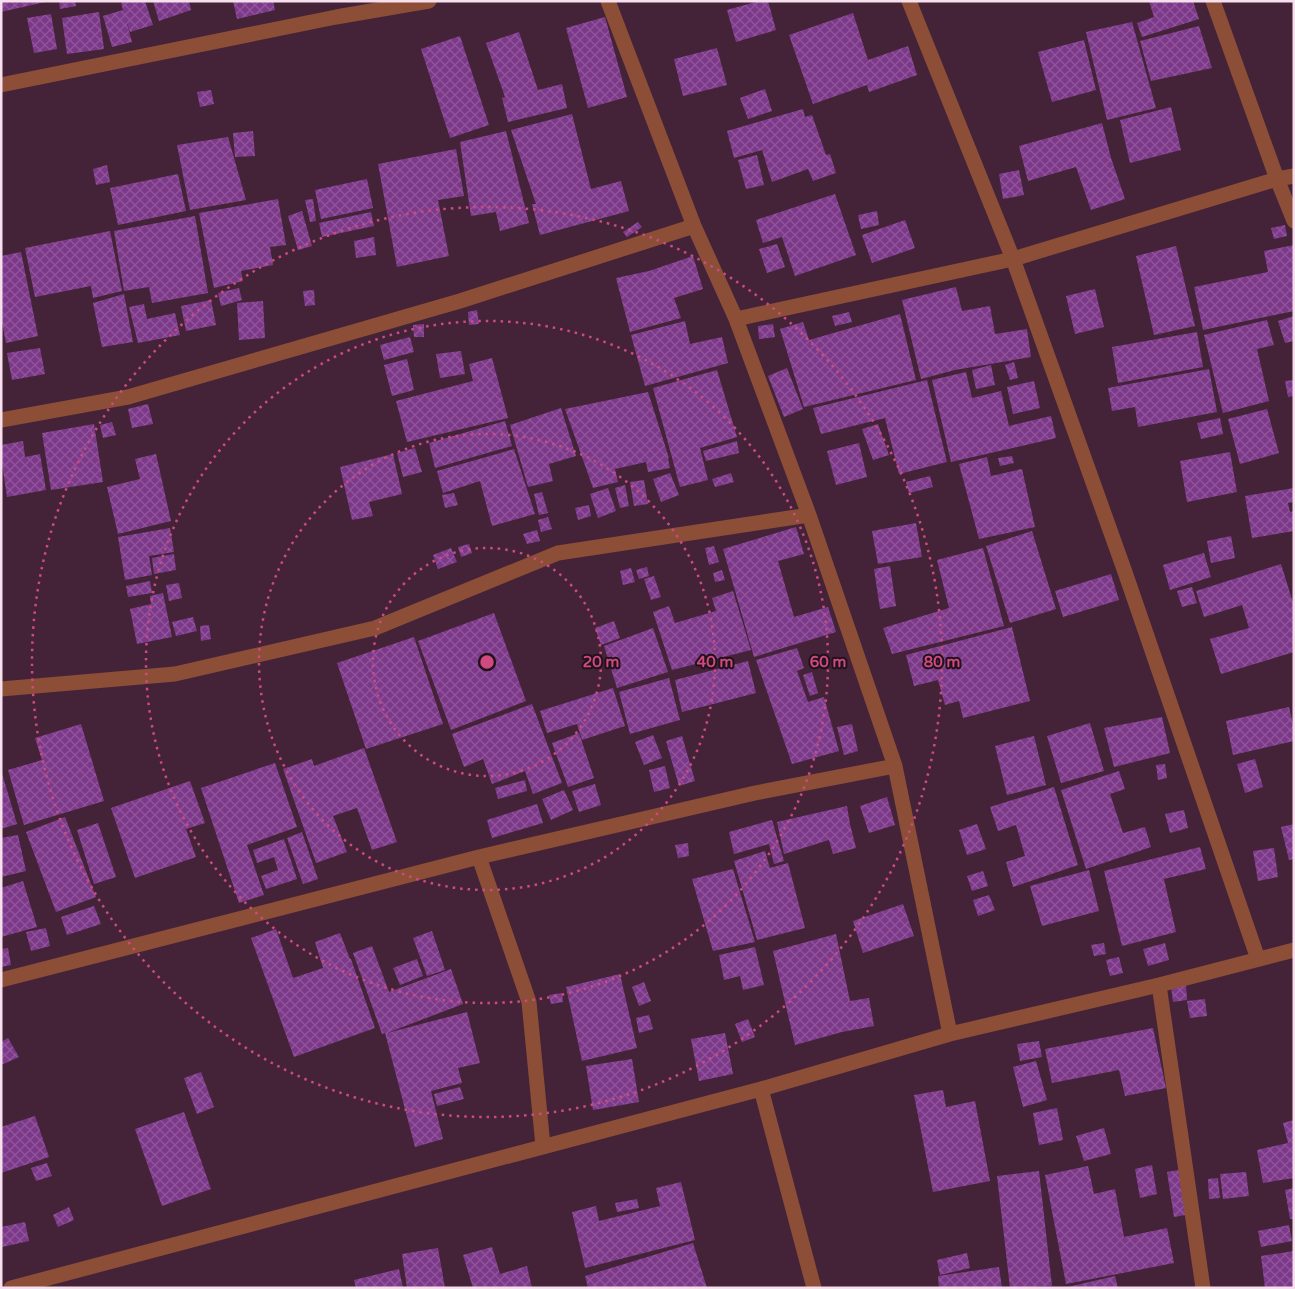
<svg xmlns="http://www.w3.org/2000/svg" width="1295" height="1289" font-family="'Varela Round',sans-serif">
	<defs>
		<pattern id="building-cross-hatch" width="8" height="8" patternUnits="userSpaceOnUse" patternTransform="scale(1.25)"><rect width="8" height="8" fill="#7d3989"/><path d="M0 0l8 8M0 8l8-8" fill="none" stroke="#90559a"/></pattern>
	</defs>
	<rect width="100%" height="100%" fill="#442338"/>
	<path fill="url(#building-cross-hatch)" d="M1,1H45V2L1,12Z
		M59,1H75L76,6L60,9Z
		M125,1H145L153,25L130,32L126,20L132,42L112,47L103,16L123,10L121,3Z
		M153,1H189L191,10L159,21Z
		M233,1H273L275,10L237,19Z
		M759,1H768L776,30L736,42L727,10Z
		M1149,1H1193L1199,19L1142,37L1137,23L1154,17Z
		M99,12L104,49L67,54L62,18Z
		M853,13L868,60L908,46L917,75L869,92L867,85L813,104L789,35Z
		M51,14L57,49L34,53L27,18Z
		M605,17L627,97L588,108L566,28Z
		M1132,22L1156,108L1107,120L1086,32Z
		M1199,26L1212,68L1151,81L1140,41Z
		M519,32L538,90L562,84L567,108L508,122L502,98L505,97L486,43Z
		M460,36L489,125L450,138L421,49Z
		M1084,40L1096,90L1052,102L1038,52Z
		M717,48L727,85L683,96L674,59Z
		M765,89L772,111L748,119L740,98Z
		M211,90L214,104L200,107L197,92Z
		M1171,107L1181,150L1130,163L1120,120Z
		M803,109L805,117L812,115L826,155L830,154L836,173L813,181L808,169L772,182L762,150L734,158L727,131Z
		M572,114L591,189L621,181L629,211L540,235L532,204H536L511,130Z
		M1102,123L1111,158L1125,199L1091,210L1076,167L1028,181L1019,146Z
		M253,131L255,156L235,157L233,133Z
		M506,131L529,223L500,231L496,212L471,216L460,142Z
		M228,137L246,200L190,210L177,145Z
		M456,149L464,196L438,200L449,256L397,267L378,164Z
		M757,155L764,185L746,189L738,160Z
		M107,165L110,182L96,185L93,169Z
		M1019,170L1024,195L1003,199L999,174Z
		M178,174L186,211L118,225L110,188Z
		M367,179L373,208L321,219L315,190Z
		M835,194L856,255L795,276L782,237L763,243L756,220Z
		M278,199L286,245L270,247L273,265L241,271L243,281L214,288L199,213Z
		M313,199L316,221L310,222L305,200Z
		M302,211L312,246L298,250L288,216Z
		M877,211L879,225L861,229L858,215Z
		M371,212L374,226L322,237L319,223Z
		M195,216L208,293L152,303L149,287L124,291L114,231Z
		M905,220L915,248L872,263L862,235Z
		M638,222L642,227L627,237L623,232Z
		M1285,225L1287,236L1274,239L1271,228Z
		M110,231L122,291L93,298L91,286L35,297L25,248Z
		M374,237L376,255L356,258L354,241Z
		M777,244L785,267L767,273L759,249Z
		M1294,245V311L1203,330L1194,287L1268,272L1264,251Z
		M1176,246L1195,326L1154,335L1136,256Z
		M21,252L38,336L6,343L1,318V256Z
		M693,256L703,289L674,298L681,318L630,332L616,278L649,271Z
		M956,287L962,311L990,306L995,334L1027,329L1031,357L955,370L921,379L902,300Z
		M239,288L242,300L221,306L218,293Z
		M1095,289L1104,327L1075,334L1066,296Z
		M314,290L315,305L305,306L303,291Z
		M124,294L133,342L102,347L93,303Z
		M211,300L216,325L186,331L181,306Z
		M263,301L265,338L239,340L237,303Z
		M144,304L147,319L175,313L180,335L138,343L129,307Z
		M477,310L479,324L469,325L468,312Z
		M849,312L852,322L835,326L832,316Z
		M900,314L916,380L804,407L780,329L803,322L809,340Z
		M1294,316V341L1285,343L1278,321Z
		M1267,320L1274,345L1257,349L1269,401L1223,413L1204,335Z
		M685,321L690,344L722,337L728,363L645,386L631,335Z
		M424,324V337H414L413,325Z
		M773,324L775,337L759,339L758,326Z
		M1197,332L1203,367L1118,383L1112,347Z
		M410,337L414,352L384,360L380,345Z
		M40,348L45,374L12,380L7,353Z
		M461,351L465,374L440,378L436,354Z
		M492,358L508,418L407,442L396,401L473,381L469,364Z
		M407,359L414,390L392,396L384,365Z
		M1014,362L1018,378L1010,380L1005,365Z
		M991,365L995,385L976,389L972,370Z
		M787,368L803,409L784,417L768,376Z
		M1209,369L1217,412L1138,427L1135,407L1112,411L1108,388Z
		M717,370L737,437L700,448L708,480L680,487L653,388Z
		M966,372L972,398L1001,391L1009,426L1051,416L1056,438L951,462L932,380Z
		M927,380L947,462L899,474L885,418L821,434L813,408Z
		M1294,380V396L1288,397L1285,381Z
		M1034,381L1040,408L1013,414L1007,387Z
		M648,392L669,458H668L670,468L648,472L646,462L615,469L618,482L593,488L565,409Z
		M148,404L153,424L132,428L128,409Z
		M561,408L576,456L549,464L553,481L528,487L510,425Z
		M1267,409L1279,453L1240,464L1228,419Z
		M1220,418L1223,434L1201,439L1197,423Z
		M505,421L512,446L435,468L429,443Z
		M112,422L116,435L103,438L100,425Z
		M94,424L103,482L51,490L42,433Z
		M878,424L889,455L873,460L862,429Z
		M23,441L25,457L40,454L46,490L7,497L1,457V445Z
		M737,441L739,453L706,461L703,451Z
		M859,443L867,477L836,485L827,451Z
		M415,448L422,472L403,477L397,453Z
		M514,449L535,514L492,526L480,481L443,493L437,471Z
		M1230,452L1237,492L1187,502L1180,461Z
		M156,454L171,521L118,534L107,487L140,479L135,459Z
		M393,454L402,494L369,502L373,516L352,520L340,467Z
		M1012,456L1014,463L1000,466L998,458Z
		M987,457L991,476L1022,469L1035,527L979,539L959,464Z
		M670,473L679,495L661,502L653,479Z
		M731,473L734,482L715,487L712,479Z
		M930,476L933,487L909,493L906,482Z
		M644,480L648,504L634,506L630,482Z
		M625,485L629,506L620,508L615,488Z
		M608,488L616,511L598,518L590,494Z
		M1294,488V502L1288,503L1290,512L1294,511V531L1252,538L1245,496Z
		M542,492L548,513L539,515L534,494Z
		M454,493L458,505L445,508L442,495Z
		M589,505L591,516L578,520L575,508Z
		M548,517L552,529L541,532L538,520Z
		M916,523L922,557L878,564L872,531Z
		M796,527L804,554L778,561L794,617L828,607L836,632L754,657L723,549Z
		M170,528L174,552L149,556L152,575L125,580L118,537Z
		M537,530L540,541L527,544L523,534Z
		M1032,531L1056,609L1010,623L986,546Z
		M1231,536L1235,558L1211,563L1207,541Z
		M469,544L472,553L461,557L458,547Z
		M714,546L719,562L709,565L705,548Z
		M451,548L457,562L438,569L433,555Z
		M983,548L1004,626L892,654L883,628L949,608L937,560Z
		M1204,553L1211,577L1170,590L1163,565Z
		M174,554L176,570L154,574L152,558Z
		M1281,564L1294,606V652L1221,674L1210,639L1249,628L1242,605L1204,617L1196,591Z
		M890,566L896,606L880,609L874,569Z
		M647,567L649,576L639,579L636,570Z
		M631,568L635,582L623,585L620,571Z
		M722,570L725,580L715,582L713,573Z
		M1111,574L1119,600L1063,617L1055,591Z
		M654,576L661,597L651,600L644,579Z
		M150,581L152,593L128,597L126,586Z
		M179,583L182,598L169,601L166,585Z
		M1192,587L1197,603L1182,607L1177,591Z
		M733,591L751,650L672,670L653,612L669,606L675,623L716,611L712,598Z
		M163,593L172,637L137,644L130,609L151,604L150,596Z
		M494,613L526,701L451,730L418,641Z
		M193,617L197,631L176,636L172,622Z
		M614,621L620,638L601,645L595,628Z
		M209,625L211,639L201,641L200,626Z
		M1012,627L1030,701L963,718L959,701L945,705L938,680L914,686L906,655Z
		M653,628L668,672L617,688L604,646Z
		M414,637L443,724L366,749L337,663Z
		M797,648L804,668L797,671L808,702L824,697L839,751L792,764L756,660Z
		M748,661L756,693L682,712L675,680Z
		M812,672L818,693L810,696L803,675Z
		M669,678L680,720L630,734L619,692Z
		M613,688L625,726L582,740L577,724L547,733L540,711Z
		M532,704L562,783L533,794L525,771L492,784L483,759L464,767L452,734Z
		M1289,707L1294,729V741L1233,755L1226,721Z
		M1162,717L1170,753L1114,767L1104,728Z
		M1090,723L1104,771L1061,783L1047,736Z
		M81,724L104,801L24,825L8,770L42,760L35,738Z
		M852,724L858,751L844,755L837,727Z
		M579,733L594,778L568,787L552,743Z
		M653,735L662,758L644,765L635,742Z
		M682,736L695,781L679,786L666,741Z
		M1034,736L1046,785L1007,795L995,746Z
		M364,748L397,842L372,850L357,808L333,816L347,852L316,863L283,769L312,759L314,766Z
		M1255,759L1263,787L1245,793L1237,764Z
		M275,763L297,827L247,845L264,895L239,903L201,788Z
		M1165,764L1167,778L1158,780L1156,765Z
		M665,766L670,788L654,792L649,770Z
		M1,770L17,824L1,829Z
		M1119,771L1125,789L1110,794L1123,833L1145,827L1151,847L1086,869L1061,790Z
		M525,780L527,791L498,799L495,788Z
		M190,781L205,823L186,829L196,857L135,878L111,808Z
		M595,784L601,805L579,812L572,791Z
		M1054,787L1078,865L1013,887L1006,862L1025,856L1016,825L998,831L990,807Z
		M564,790L573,810L551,820L542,799Z
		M887,797L895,825L869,833L860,806Z
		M537,804L543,823L492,838L487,820Z
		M847,806L850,824L856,848L833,854L829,840L784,854L777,822Z
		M1184,810L1188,828L1170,833L1165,814Z
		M65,817L96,897L56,912L26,832Z
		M772,820L784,861L774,864L769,844L734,854L729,832Z
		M98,823L116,877L94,884L77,830Z
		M977,824L986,849L967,855L959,830Z
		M1294,824V859L1289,860L1281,827Z
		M302,832L318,879L303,884L287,838Z
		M18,835L26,871L1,877V838Z
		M284,839L297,879L266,889L261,876L278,870L274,857L257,863L253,850Z
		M688,843L689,856L678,858L675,845Z
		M1200,847L1206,869L1164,879L1176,932L1122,946L1104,871Z
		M1274,848L1278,877L1258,881L1253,851Z
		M765,851L770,868L788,863L805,928L757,940L734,861Z
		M733,869L755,942L713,951L692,879Z
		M1089,870L1099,911L1042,926L1030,886Z
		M983,871L988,886L972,891L967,876Z
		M23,881L37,927L1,937V888Z
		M989,895L995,910L978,916L973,900Z
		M903,904L914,936L863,953L853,921Z
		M94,906L101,924L67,935L61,917Z
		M46,928L50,946L31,951L26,932Z
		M276,929L293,978L323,968L315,942L340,933L350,959H351L375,1028L294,1057L251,938Z
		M432,931L445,970L427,976L413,938Z
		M836,934L850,1001L869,998L874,1026L842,1032L795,1045L773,951Z
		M1104,943L1106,954L1094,956L1091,945Z
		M1165,943L1169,960L1148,966L1143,949Z
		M372,946L389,992L451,969L463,1004L387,1033L467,1012L480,1063L458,1068L462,1083L431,1091L443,1139L415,1147L385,1033L382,1034L353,953Z
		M755,947L764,985L743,990L740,976L724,980L719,955Z
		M8,948L11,965L1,967V949Z
		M1119,957L1123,973L1110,976L1106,960Z
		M417,959L423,976L400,985L393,968Z
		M620,974L637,1048L582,1061L566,987Z
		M644,982L651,1001L639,1006L632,987Z
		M1186,985L1187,1000L1173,1002L1171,986Z
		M562,993L563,1002L551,1004L549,995Z
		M1205,999L1207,1016L1190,1018L1187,1001Z
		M649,1015L653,1029L639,1033L636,1018Z
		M748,1019L755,1037L742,1042L735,1024Z
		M1153,1028L1166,1088L1125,1096L1119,1070L1052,1083L1045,1049Z
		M725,1033L733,1074L699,1081L691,1039Z
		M8,1038L19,1057L1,1065V1042Z
		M1039,1041L1042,1057L1020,1061L1017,1044Z
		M632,1059L639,1102L593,1110L586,1066Z
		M1036,1061L1047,1100L1023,1107L1013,1067Z
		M201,1072L214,1107L197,1114L184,1078Z
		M460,1087L464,1099L437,1106L434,1094Z
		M943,1090L946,1107L975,1101L990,1181L933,1192L914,1095Z
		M1057,1108L1063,1140L1039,1145L1033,1113Z
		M184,1112L211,1189L162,1206L135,1129Z
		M35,1116L49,1157L1,1173V1127Z
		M1294,1120V1178L1263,1183L1257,1150L1288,1143L1283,1123Z
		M1104,1128L1111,1154L1084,1161L1076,1136Z
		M47,1163L52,1176L36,1181L31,1168Z
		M1152,1165L1157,1194L1140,1198L1135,1169Z
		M1088,1166L1094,1194L1115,1189L1124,1237L1167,1228L1174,1263L1066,1284L1045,1175Z
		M1184,1169L1191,1214L1174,1217L1167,1172Z
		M1039,1171L1052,1286L1010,1288L997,1176Z
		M1246,1172L1249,1196L1223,1199L1220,1174Z
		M1218,1178L1220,1198L1209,1199L1208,1179Z
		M681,1182L695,1240L585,1268L572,1212L596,1206L599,1221L660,1206L656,1188Z
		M1294,1188V1219H1290L1285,1190Z
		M637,1199L639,1208L617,1212L615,1203Z
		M69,1207L74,1220L58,1227L53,1215Z
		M25,1222L29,1241L2,1247L1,1227Z
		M1289,1225L1292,1241L1261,1247L1258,1231Z
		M693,1243L707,1288H588L585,1276Z
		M492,1247L500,1274L527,1266L532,1288H473L463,1255Z
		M438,1248L445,1288H407L402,1254Z
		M1294,1251V1288H1265L1261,1256Z
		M967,1253L970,1268L940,1275L937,1260Z
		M999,1267L1002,1288H939L938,1276Z
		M399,1269L403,1288H356L354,1280Z
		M1115,1276L1118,1288H1068V1287Z"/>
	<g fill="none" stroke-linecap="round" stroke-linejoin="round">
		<path stroke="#8c4e36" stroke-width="15" d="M608,1L694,226L736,319L809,515L895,766L950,1034
			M909,1L1013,259L1125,572L1258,959
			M1213,1L1277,179L1294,221
			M1,85L336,17L429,1
			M736,319L1013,259L1277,179L1294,176
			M1,420L128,397L460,301L694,226
			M1,689L175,674L375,628L558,553L809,515
			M479,857L529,1002L543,1146
			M1,980L479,857L755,793L895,766
			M1159,985L1203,1288
			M11,1288L761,1089
			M814,1288L761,1089L950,1034L1159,985L1294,950"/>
	</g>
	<g fill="none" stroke="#cf4a80" stroke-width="2.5" stroke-dasharray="2.5 5">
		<circle cx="487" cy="662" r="114"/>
		<circle cx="487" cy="662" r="228"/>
		<circle cx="487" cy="662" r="341"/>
		<circle cx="487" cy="662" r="455"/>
	</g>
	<circle cx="487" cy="662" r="8" fill="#cf4a80" stroke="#21121c" stroke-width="2.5"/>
	<g font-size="15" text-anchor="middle" font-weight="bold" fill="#cf4a80" stroke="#21121c" stroke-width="4" stroke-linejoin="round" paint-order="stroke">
		<text x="601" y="667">20 m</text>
		<text x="715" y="667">40 m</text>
		<text x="828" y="667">60 m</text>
		<text x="942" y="667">80 m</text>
	</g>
	<rect width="1295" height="1289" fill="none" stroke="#f6e0ed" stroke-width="5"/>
</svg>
